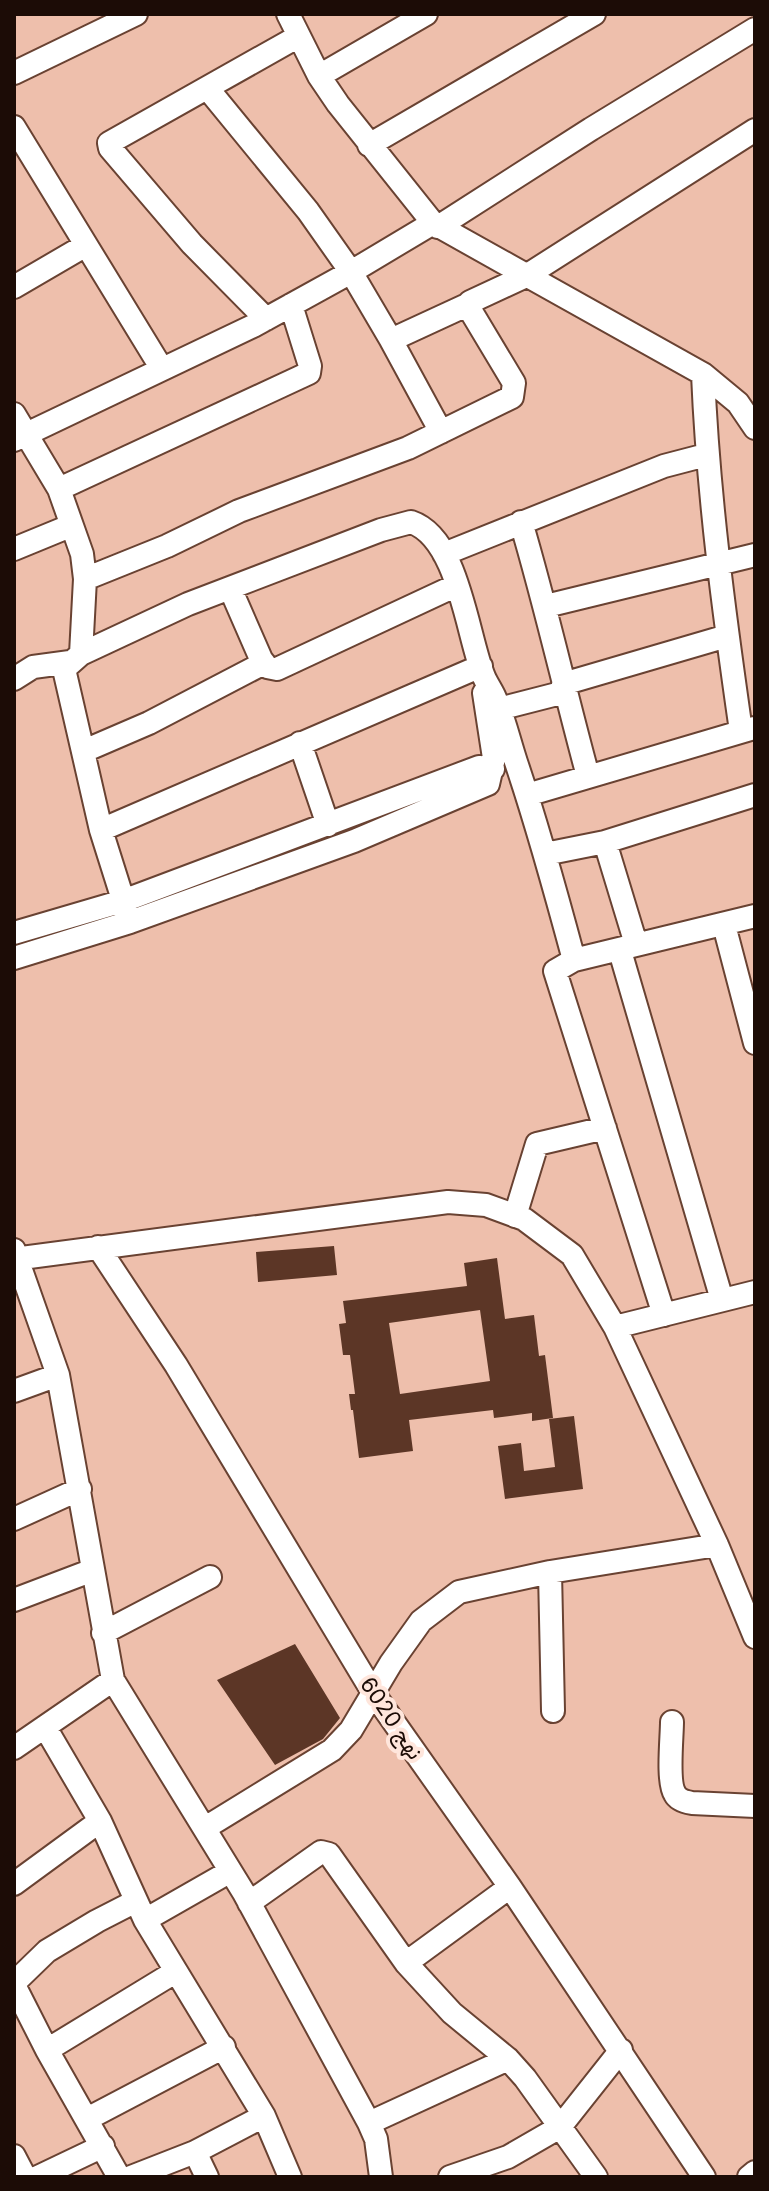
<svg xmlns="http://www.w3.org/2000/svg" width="769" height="2191" font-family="Inter,Vazirmatn,sans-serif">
	<rect width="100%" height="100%" fill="#eebfac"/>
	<path fill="#5c3626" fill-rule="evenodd" d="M334,1246L337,1275L258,1282L256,1252Z
		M497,1258L505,1319L534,1315L539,1356L545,1355L553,1418L532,1421V1413L494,1418L493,1410L409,1420L413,1451L359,1458L353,1410H351L349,1394H355L350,1355H343L339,1324L346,1323L343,1301L467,1286L464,1263ZM480,1310L490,1381L400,1394L389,1323Z
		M574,1416L583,1489L505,1499L498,1446L521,1443L524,1471L555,1467L549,1419Z
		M295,1644L340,1718L323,1739L275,1765L217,1680Z"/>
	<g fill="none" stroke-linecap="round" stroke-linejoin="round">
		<defs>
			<path id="minor" d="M288,14L319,76L338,104L433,223L703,374L738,403L755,428
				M14,73L136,14
				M319,76L426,14
				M208,89L308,211L351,272L391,340
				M14,127L162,369
				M369,145L594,14
				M438,227L591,129L755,29
				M14,287L86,245
				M266,319L192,244L110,148L109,143L299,36
				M703,374C708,494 724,613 741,731
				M14,414L59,489L82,554L85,579L81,654
				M441,432L391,340L469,304
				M14,440L253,326L351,272L433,223
				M59,489L309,373L310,366L291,305
				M521,522C546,606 565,692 588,776
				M14,549L70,526
				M444,554L664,466L706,455
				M85,579L167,546L239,511L408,448L512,397L514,383L469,308L470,302L526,276L755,130
				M230,588L261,659L267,667L277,669L457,585
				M546,606L755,555
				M14,679L33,667L70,662
				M563,684L727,636
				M499,709L565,692
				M300,743L328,825
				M84,751L149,723L264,663
				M527,795L754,728
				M101,830L481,666
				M605,842L636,944
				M545,854L605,842L755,795
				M130,922L101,830L64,669L81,654L188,604L381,530L411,522C459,538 467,636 484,677C487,684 492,691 495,698C504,718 509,741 516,762C538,827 556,893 574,960
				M724,925L755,1043
				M14,933L123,901L479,767L493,769
				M620,951L722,1300
				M14,958L130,922L354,841L488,784L494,758L484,693
				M515,1216L537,1144L605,1128
				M98,1247L176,1365L374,1694L510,1887L704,2177
				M14,1250L58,1375L113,1680L244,1893L369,2123L376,2139L381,2177
				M14,1259L448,1202L486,1205L524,1219L572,1255L615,1327L717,1545L755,1637
				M664,1315L555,971L574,960L755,916
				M615,1327L755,1292
				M14,1391L58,1375
				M14,1519L80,1489
				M550,1572L553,1711
				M14,1600L93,1570
				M103,1633L210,1577
				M672,1722C672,1737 667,1782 675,1794C678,1800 686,1802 692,1803L755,1806
				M45,1727L100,1821L145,1920L264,2116L290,2177
				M14,1748L113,1680
				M205,1828L332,1750L351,1730L391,1663L421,1621L459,1592L550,1572L717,1545
				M14,1884L100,1821
				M249,1903L321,1852L329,1854L406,1963L452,2013L508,2059L525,2078L596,2177
				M145,1920L229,1872
				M406,1963L510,1887
				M14,1983L47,1951L97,1921L136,1901
				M14,1985L47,2050L119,2177
				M47,2050L175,1972
				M87,2119L224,2047
				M369,2123L508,2059
				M195,2152L207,2177
				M14,2156L25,2177
				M38,2177L103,2146
				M131,2177L195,2152L264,2116
				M450,2177L508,2157L560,2127L621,2050
				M749,2177L755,2172"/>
		</defs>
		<use href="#minor" stroke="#694232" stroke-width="26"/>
		<use href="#minor" stroke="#fff" stroke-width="22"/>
	</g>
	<g text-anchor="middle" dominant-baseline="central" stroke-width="8" stroke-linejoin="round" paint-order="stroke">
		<g font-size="22" fill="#1c0c06" stroke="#ffe6dc">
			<text transform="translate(392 1718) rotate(56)">نهج 6020</text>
		</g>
	</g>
	<rect width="769" height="2191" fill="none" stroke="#1c0c06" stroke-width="32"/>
</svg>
